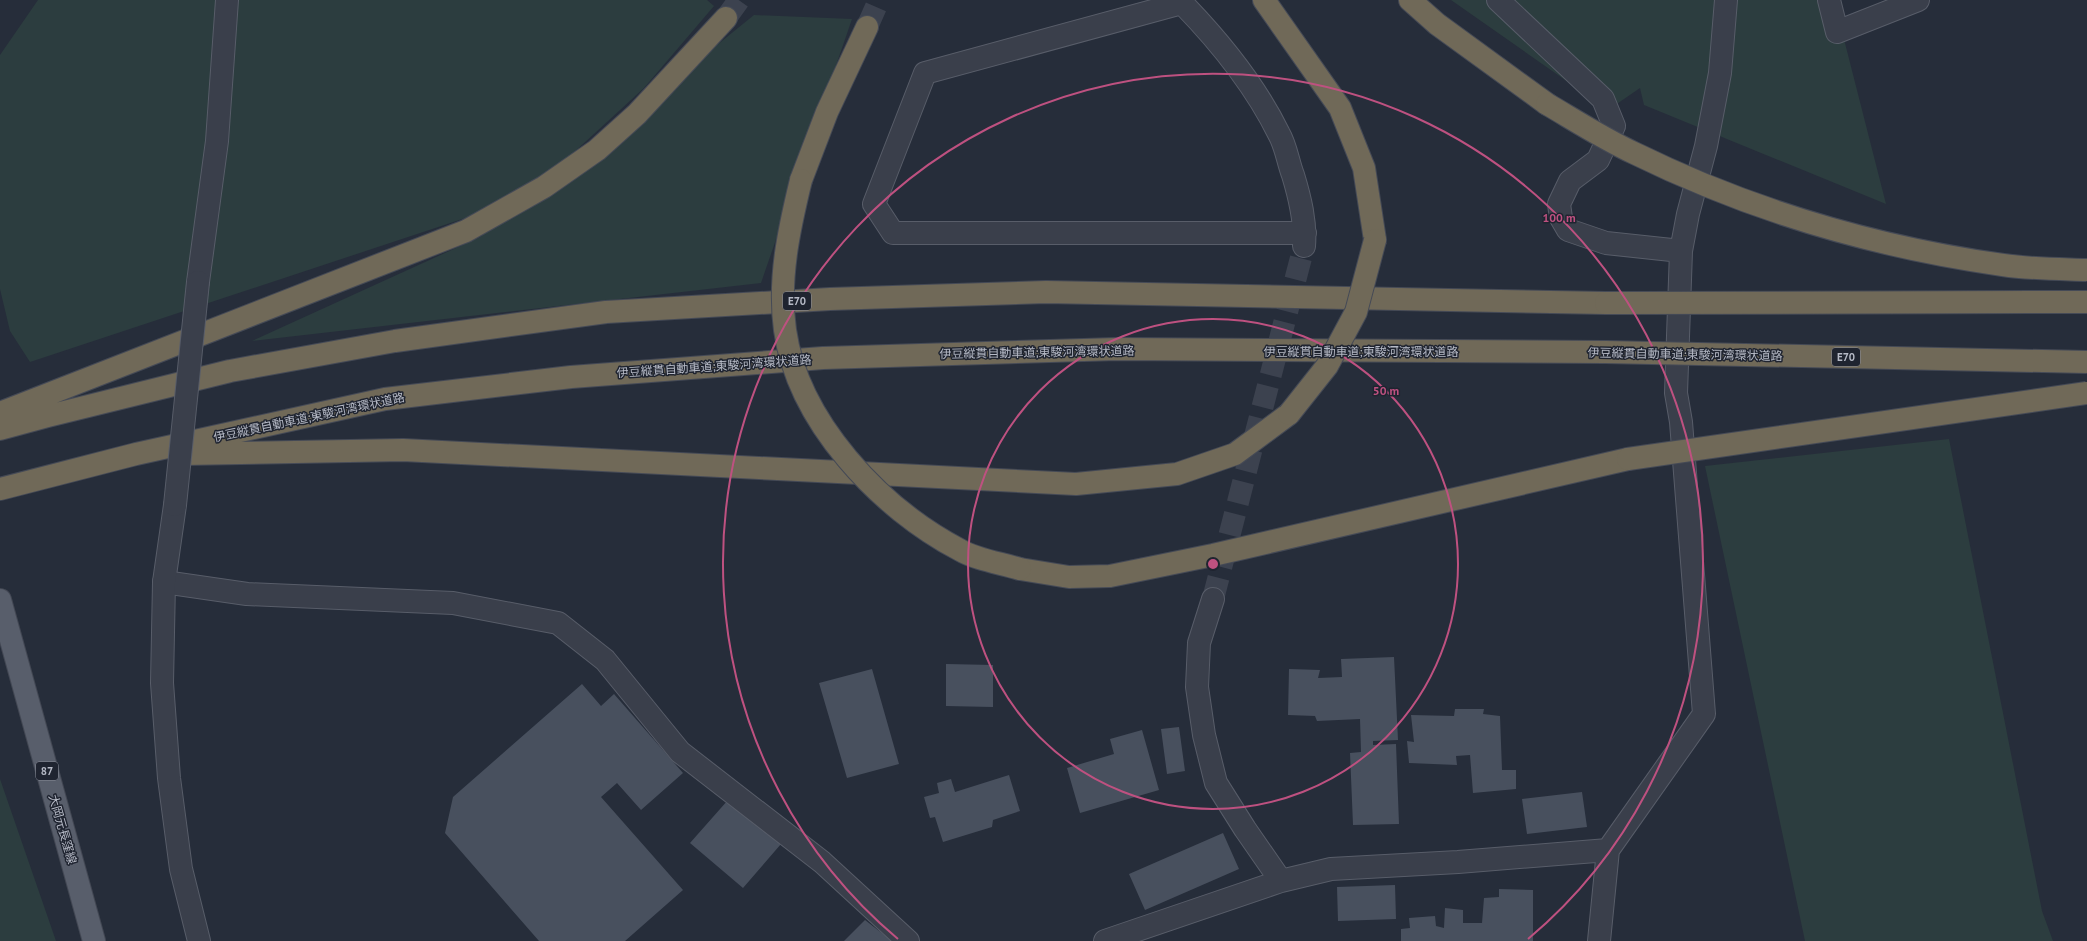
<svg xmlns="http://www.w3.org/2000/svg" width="2087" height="941" font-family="'PT Sans','Noto Sans JP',sans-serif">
	<rect width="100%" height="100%" fill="#262d3a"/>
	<path fill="#2c3d3f" d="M38,0H707L714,6L644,88L523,199L30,362L10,331L0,289V55Z
		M1451,0H1834L1886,204L1644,105L1640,88L1608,110Z
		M754,15L852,19L761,283L252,341L480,237Z
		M1949,439L2042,911L2053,941H1805L1705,466Z
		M0,779L56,941H0Z"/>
	<path fill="#48505e" d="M1394,657L1398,740L1373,741V745L1396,744L1399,824L1353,825L1350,753L1361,752L1360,719L1317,721L1315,716L1288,715L1289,669L1320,670L1318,678L1342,677L1341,659Z
		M946,664L993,665V707L946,706Z
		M872,669L899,764L847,778L819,683Z
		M582,684L601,706L614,694L683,773L641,810L617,783L601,797L683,890L625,941H539L445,833L453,797Z
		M1455,709H1484L1483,714L1500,716L1502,770H1516V789L1473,793L1470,755L1456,756L1457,765L1409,763L1407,741L1414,742L1411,715L1454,716Z
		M1179,727L1185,771L1167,774L1161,729Z
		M1142,730L1159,790L1080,813L1067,768L1114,754L1110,739Z
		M1009,775L1020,811L993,820L992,827L943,842L935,817L930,818L924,797L939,793L937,783L951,779L955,792Z
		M1582,792L1587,827L1527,834L1522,799Z
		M728,800L781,844L743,888L690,843Z
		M1223,833L1239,869L1145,910L1129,874Z
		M1395,885L1396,919L1338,921L1337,887Z
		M1499,889L1533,890V941H1401V929L1410,928L1409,918L1435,916L1436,926L1444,928L1445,908L1463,910V923H1482L1484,898L1499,897Z
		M865,920L892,941H844Z"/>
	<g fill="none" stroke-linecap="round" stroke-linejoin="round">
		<path stroke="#3c424f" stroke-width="22" stroke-dasharray="22 11" stroke-linecap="butt" d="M1213,599L1304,246"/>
		<path stroke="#3c424f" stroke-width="22" stroke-dasharray="22 11" stroke-linecap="butt" d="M726,18L739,0
			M867,27L879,0"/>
		<defs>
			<path id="minor" d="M1498,0L1603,99L1614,126L1598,160L1570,181L1559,204L1561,218L1568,230L1606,243L1681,251L1688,214L1706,146L1720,73L1726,0
				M1829,0L1837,32L1918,0
				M1304,246C1306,222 1300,198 1293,175C1288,162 1286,146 1279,134C1255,85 1220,42 1182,3L925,73L874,204L893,233H1305
				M164,582L247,594L453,603L558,623L605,660L680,752L822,862L908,941
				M1213,599L1199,643L1197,687L1204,735L1216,783L1245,829L1281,881
				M1105,941L1281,881L1331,869L1458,862L1608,850
				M1599,941L1608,850L1704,714L1681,422L1676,393L1681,251"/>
			<path id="tertiary" d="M198,282L217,141L227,0
				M175,505L164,582L162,683L169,778L181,869L199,941"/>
			<path id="primary" d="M0,600L94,941"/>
			<path id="motorway" d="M1264,0L1340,108L1364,168L1375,240
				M1410,0L1437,24L1547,104
				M801,180L827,112L867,27
				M0,413L466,231L544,187L597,150L637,114L726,18
				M0,429L48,416L230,371L395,341L606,312L830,299L1046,292L1606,303
				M182,454L403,450L1076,484L1177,474L1235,454L1289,414
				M0,489L136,454L385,399L571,377L823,358L1117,349L1605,352
				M1020,569L1069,577L1110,576L1213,555L1628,459"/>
		</defs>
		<use href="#minor" stroke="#585d69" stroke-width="24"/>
		<use href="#tertiary" stroke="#585d69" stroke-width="24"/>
		<use href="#primary" stroke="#434854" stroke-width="24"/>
		<use href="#motorway" stroke="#454a56" stroke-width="24"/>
		<use href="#minor" stroke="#3a3f4b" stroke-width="22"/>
		<use href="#tertiary" stroke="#3a3f4b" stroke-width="22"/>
		<use href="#primary" stroke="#585e6b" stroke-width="22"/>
		<use href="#motorway" stroke="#706958" stroke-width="22"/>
		<defs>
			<path id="tertiary-bridge" d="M175,505L198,282"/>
			<path id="motorway-bridge" d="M1547,104C1576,121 1604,139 1634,153C1750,210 1875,247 2003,265C2030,269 2059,269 2087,270
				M801,180C789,229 778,279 785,330C798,422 880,508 960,550C977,560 1001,563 1020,569
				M1606,303L2087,302
				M1605,352L2087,362
				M1289,414L1327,366L1356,312L1375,240
				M1628,459L2087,393"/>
		</defs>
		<use href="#tertiary-bridge" stroke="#585d69" stroke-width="24" stroke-linecap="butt"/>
		<use href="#motorway-bridge" stroke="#454a56" stroke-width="24" stroke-linecap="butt"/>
		<use href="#tertiary-bridge" stroke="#3a3f4b" stroke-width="22"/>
		<use href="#motorway-bridge" stroke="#706958" stroke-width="22"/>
	</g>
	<g fill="none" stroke="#be5180" stroke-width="2">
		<circle cx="1213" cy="564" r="245"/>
		<path d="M898 939A490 490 0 1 1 1528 939"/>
	</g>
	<g text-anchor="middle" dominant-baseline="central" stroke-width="3" stroke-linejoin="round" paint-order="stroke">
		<g fill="#1f2430" stroke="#898d99" stroke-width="1">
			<rect x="783" y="292" width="28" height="18" rx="3"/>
			<rect x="1832" y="348" width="28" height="18" rx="3"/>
			<rect x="36" y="762" width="22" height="18" rx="3"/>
		</g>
		<g font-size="11" font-weight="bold" fill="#b6bac6">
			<text x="797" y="301">E70</text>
			<text x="1846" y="357">E70</text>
			<text x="47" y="771">87</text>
		</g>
		<g font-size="12" fill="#b6bac6" stroke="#1f2430">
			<text x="1361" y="351">伊豆縦貫自動車道;東駿河湾環状道路</text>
			<text transform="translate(1037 352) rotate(-1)">伊豆縦貫自動車道;東駿河湾環状道路</text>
			<text transform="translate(1685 354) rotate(1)">伊豆縦貫自動車道;東駿河湾環状道路</text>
			<text transform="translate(714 366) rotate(-4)">伊豆縦貫自動車道;東駿河湾環状道路</text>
			<text transform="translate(309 417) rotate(-12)">伊豆縦貫自動車道;東駿河湾環状道路</text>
			<text transform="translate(63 829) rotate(74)">大岡元長窪線</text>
		</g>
	</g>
	<circle cx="1213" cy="564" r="6" fill="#be5180" stroke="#1f2430" stroke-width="2"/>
	<g font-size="12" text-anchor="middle" font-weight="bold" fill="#be5180" stroke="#1f2430" stroke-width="3" stroke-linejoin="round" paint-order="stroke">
		<text x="1559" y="222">100 m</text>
		<text x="1386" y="395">50 m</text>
	</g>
</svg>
